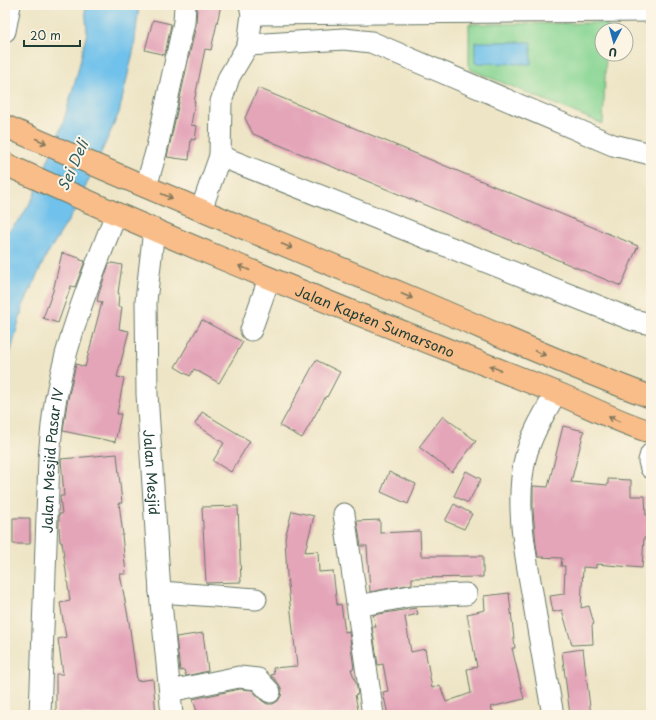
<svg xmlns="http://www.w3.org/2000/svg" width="656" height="720" font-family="'Playpen Sans',sans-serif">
	<rect width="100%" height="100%" fill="#fcf5e5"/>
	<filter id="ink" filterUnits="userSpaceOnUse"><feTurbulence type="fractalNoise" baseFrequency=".025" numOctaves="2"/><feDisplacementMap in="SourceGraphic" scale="8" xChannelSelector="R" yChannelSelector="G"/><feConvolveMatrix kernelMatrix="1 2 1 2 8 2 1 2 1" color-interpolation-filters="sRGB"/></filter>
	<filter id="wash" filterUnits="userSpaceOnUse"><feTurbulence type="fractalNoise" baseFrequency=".012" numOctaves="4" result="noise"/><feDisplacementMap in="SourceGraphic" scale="16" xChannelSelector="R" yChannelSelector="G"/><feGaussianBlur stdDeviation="0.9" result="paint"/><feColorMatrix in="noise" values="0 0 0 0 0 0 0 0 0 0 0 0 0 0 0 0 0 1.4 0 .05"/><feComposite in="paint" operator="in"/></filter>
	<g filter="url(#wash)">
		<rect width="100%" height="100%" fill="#eee5c6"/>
		<path fill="#89d694" stroke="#548a64" d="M608,23L607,30H602V54H606L603,124L469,69V24Z"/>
		<path fill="#70c1eb" stroke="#487f90" d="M85,5H139L134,48L119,113L75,210L46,256L23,306L10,355L5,393V234L21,218L33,198L63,123L78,71L87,32Z
			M475,42H531V64L475,63Z"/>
		<g id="blocks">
			<path fill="#e4a5b9" d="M197,5H221L211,50L205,49L194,102H195L191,125L197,126L195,140L191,139L189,160L167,157L196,25Z
				M153,20L171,24L165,55L145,50Z
				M258,88L638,246L621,286L253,134L245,118Z
				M62,253L80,258V260L85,261L75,287L71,286L58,323L43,318L53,291Z
				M112,263L122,265L118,293H119L118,307H122L119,329L129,331L117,377L124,378L117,414H121L115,442L63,431L67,403L76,364L85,367L102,302L97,301L99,293L109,264H111Z
				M202,320L243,342L219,383L194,369L190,376L175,367Z
				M316,360L340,372L327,397L326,396L302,438L280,426Z
				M202,412L250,441L231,472L213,461L224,443L195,424Z
				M443,416L476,441L452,472L419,447Z
				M563,426L584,431L571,482L608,485V479L631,480V496H645L646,515H649L648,538H644L642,568L596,564V568L583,567L581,608L589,606L594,624L592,625L593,644L572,645L562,610L553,612L550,596L564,594L565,566H561L562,558L538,557L536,544L533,511V486L548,487Z
				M117,454L122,503H119L123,535H122L126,574H120L129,622L137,681L153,679L156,715H56V674H63L58,639L66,637L60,603L70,601L62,542H60L59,527V514H62L60,496H64L61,459Z
				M466,471L481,479L468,503L454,496Z
				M389,472L416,484L408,504L381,492Z
				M454,504L472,514L464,529L445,521Z
				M238,506L241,582L206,583L202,507Z
				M292,511L314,516L305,552L318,551L319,572L333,571L337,605L341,604L345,632L349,631L354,669H351L356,683L358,694L355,695L359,715H198L193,699L240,689L252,690L261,700L267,704H273L278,701L281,696L282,690L279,684L271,675L274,674L273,668L297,666L287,576L285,538Z
				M13,518H30V544H13Z
				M380,520V533L420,531L421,556H483V577L412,578V584L370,592L367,546H361L357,521Z
				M509,593L515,648H512L524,699L491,707L494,715H388L383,692L388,691L383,664L378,665L372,627H376L373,615L416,608L418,614L405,617L411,652L425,649L432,688L440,685L446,702L471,693L467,669L477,667L467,614L485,610L484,596Z
				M203,633L208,671L186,676L184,670L180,671L176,637Z
				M583,649L591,715H570L562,652Z"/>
		</g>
	</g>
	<g filter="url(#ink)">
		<use href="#blocks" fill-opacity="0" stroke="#677867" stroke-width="1"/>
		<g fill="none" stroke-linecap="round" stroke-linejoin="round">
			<defs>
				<g id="minor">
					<path d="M252,14L651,11"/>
					<path d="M5,31L10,5"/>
					<path d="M248,45L344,39L371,42L613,145L651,154"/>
					<path d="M220,156L633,320L651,324"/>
					<path d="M146,187L156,152L184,22L185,5"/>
					<path d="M201,210L220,156L221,102L229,77L248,45L252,14L250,5"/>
					<path id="s1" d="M154,229L146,301L147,394L160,592L172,715"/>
					<path d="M251,330L269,279"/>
					<path d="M651,454L649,461L651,468"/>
					<path d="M344,514L373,715"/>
					<path d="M160,592L256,599"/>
					<path d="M358,606L410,596L466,594"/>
					<path d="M170,691L239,677L258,679L270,692"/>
					<path id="s2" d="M40,715L49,459C51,437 52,415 57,393C69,331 93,273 116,214"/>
					<path d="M553,715C546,676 539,637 533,598C525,552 515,505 525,459C531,435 544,414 556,393"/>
				</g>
				<g id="highway">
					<path d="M5,126C141,186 279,243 417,300C495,333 572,368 651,397"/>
					<path id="s3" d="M5,164C153,232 304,293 456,353C489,366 523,379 557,393C588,406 618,422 651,432"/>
				</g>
			</defs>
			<use href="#minor" stroke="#677867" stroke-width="23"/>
			<use href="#highway" stroke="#677867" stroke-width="24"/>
			<use href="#minor" stroke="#fff" stroke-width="21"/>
			<use href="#highway" stroke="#f8bd89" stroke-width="22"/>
		</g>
		<defs><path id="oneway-shaft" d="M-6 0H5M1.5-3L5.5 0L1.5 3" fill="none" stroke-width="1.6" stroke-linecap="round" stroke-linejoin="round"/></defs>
		<g stroke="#81775a">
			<use href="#oneway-shaft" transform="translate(41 141) rotate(24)"/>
			<use href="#oneway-shaft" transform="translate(167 196) rotate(23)"/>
			<use href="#oneway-shaft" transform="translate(287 246) rotate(23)"/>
			<use href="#oneway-shaft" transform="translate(244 268) rotate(-157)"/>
			<use href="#oneway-shaft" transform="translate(407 296) rotate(23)"/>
			<use href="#oneway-shaft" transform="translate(540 353) rotate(23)"/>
			<use href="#oneway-shaft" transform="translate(495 368) rotate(-158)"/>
			<use href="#oneway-shaft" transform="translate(614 419) rotate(-156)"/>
		</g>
	</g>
	<g text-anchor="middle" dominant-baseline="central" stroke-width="4" stroke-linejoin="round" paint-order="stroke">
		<g font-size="14" fill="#1f3d34" stroke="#fcf5e5">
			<text stroke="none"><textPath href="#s3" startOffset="402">Jalan Kapten Sumarsono</textPath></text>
			<text stroke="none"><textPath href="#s2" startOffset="255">Jalan Mesjid Pasar IV</textPath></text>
			<text stroke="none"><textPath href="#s1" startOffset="244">Jalan Mesjid</textPath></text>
		</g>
		<g font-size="15" font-style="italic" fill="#335e62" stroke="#fcf5e5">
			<text transform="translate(72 165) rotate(-66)">Sei Deli</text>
		</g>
	</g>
	<rect width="656" height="720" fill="none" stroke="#fcf5e5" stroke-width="20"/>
	<g transform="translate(614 42) rotate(186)"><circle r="19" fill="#fcf5e5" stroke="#a4ab9e"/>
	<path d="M0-3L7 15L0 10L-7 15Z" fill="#1f6fb2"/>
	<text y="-6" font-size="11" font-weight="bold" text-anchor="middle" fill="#1f3d34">U</text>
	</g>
	<path d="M24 40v6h56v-6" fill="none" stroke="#1f3d34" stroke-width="2"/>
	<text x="30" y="40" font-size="12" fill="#1f3d34" stroke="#fcf5e5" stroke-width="3" paint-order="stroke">20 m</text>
</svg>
